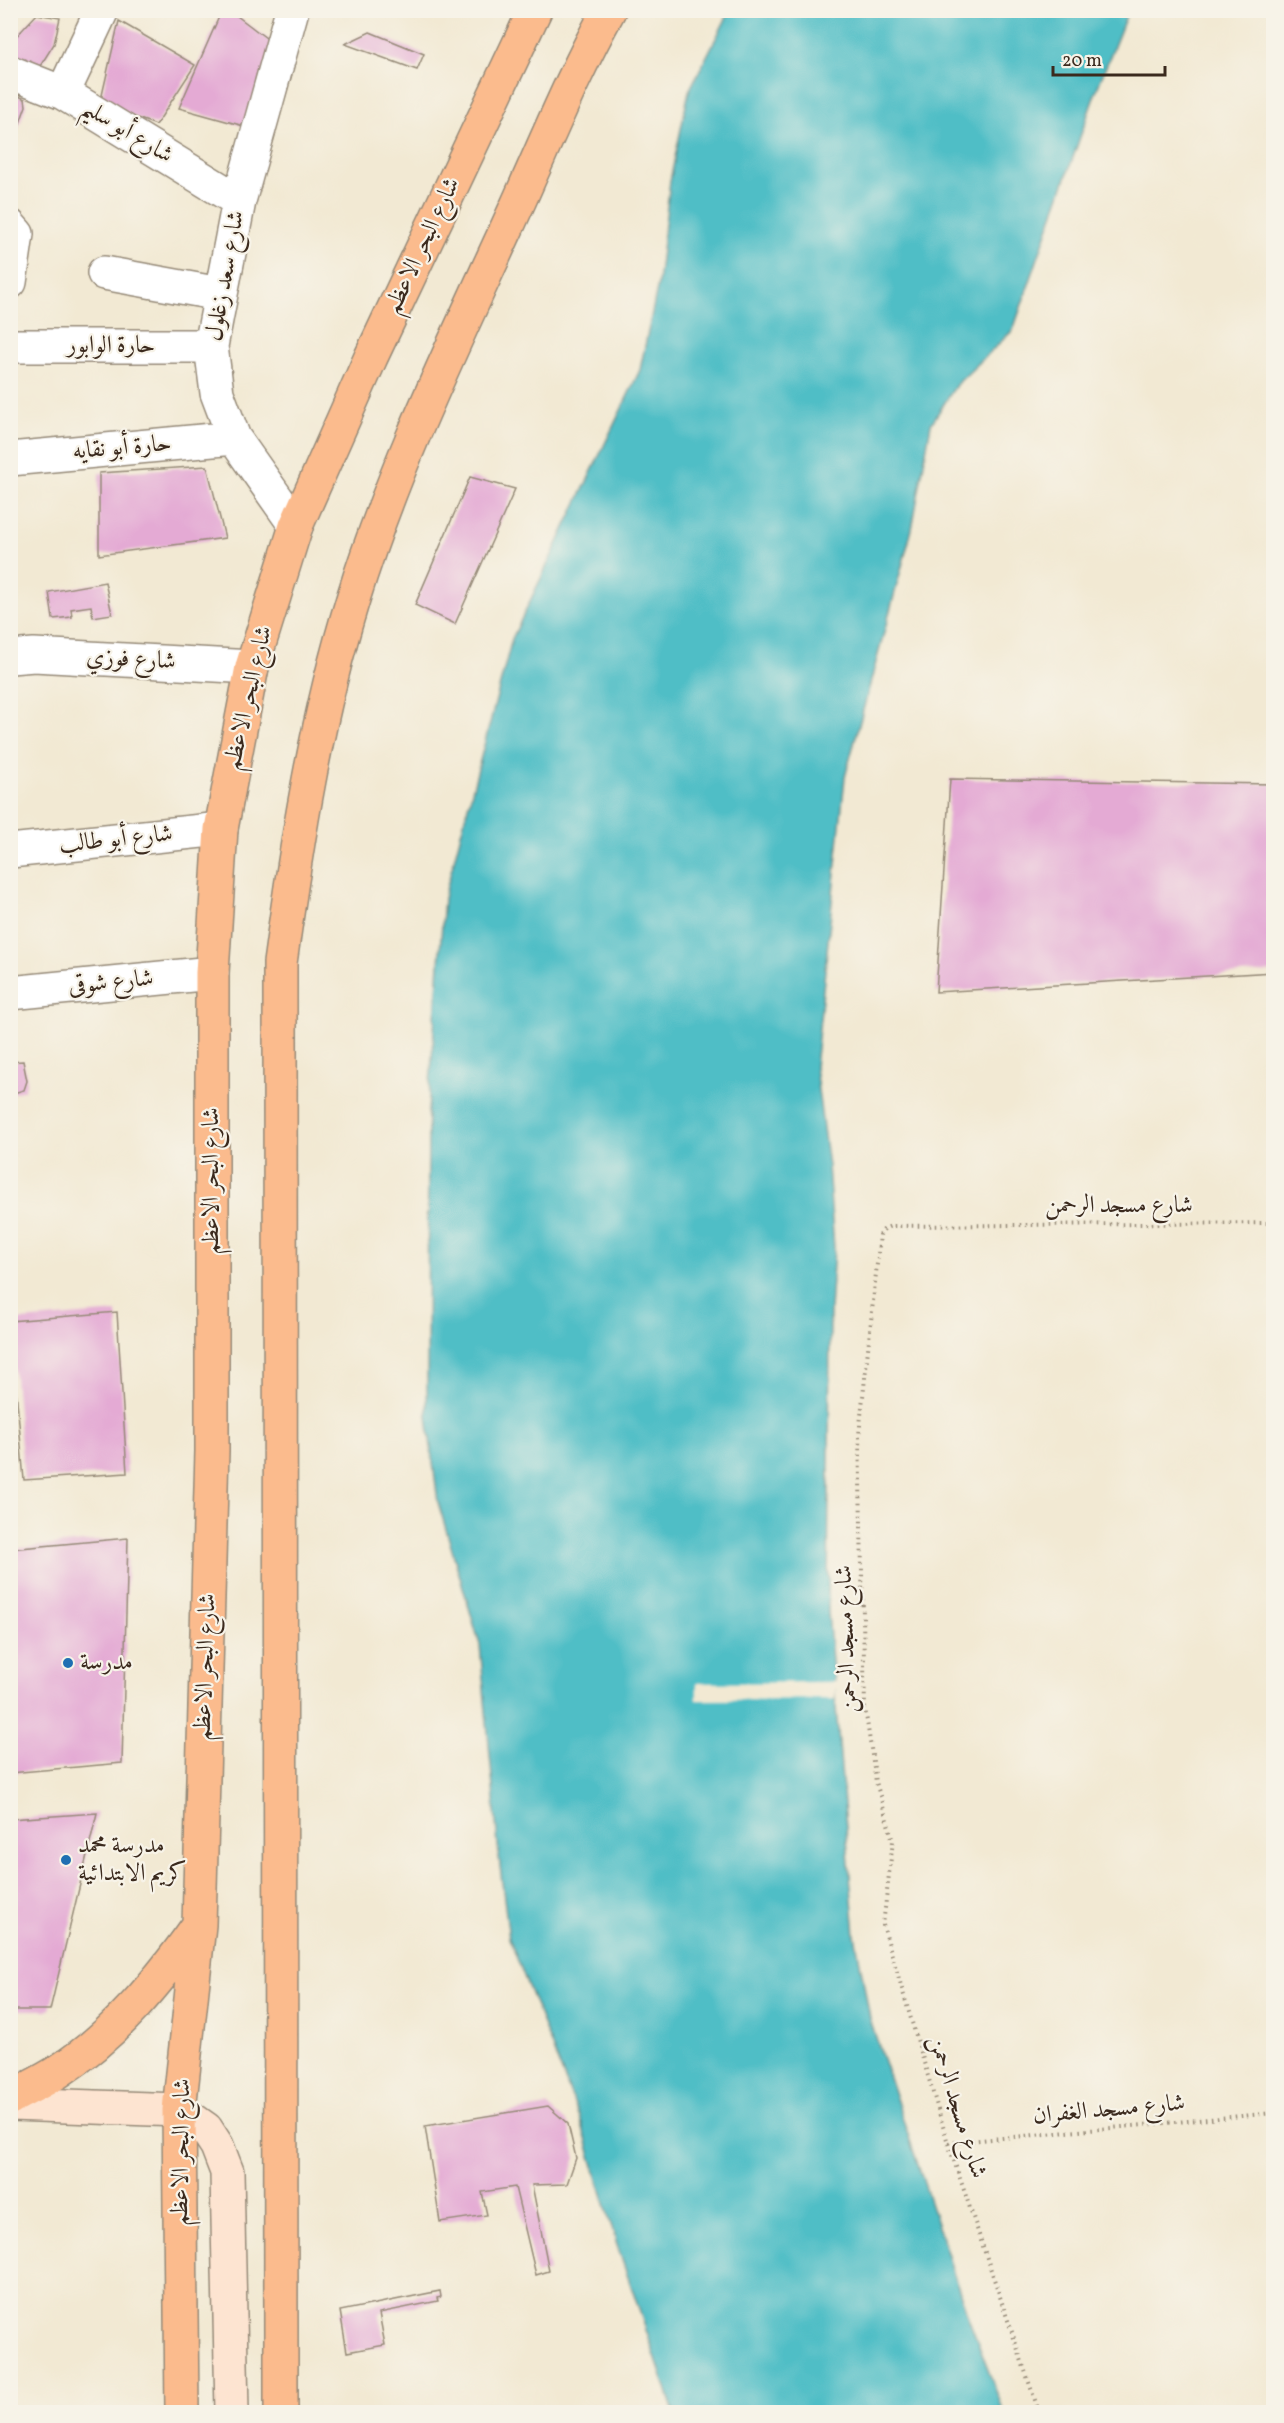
<svg xmlns="http://www.w3.org/2000/svg" width="1284" height="2423" font-family="Vollkorn,Amiri,serif">
	<rect width="100%" height="100%" fill="#f7f3e8"/>
	<filter id="ink" filterUnits="userSpaceOnUse"><feTurbulence type="fractalNoise" baseFrequency=".0167" numOctaves="2"/><feDisplacementMap in="SourceGraphic" scale="12" xChannelSelector="R" yChannelSelector="G"/><feConvolveMatrix kernelMatrix="1 2 1 2 8 2 1 2 1" color-interpolation-filters="sRGB"/></filter>
	<filter id="wash" filterUnits="userSpaceOnUse"><feTurbulence type="fractalNoise" baseFrequency=".008" numOctaves="4" result="noise"/><feDisplacementMap in="SourceGraphic" scale="24" xChannelSelector="R" yChannelSelector="G"/><feGaussianBlur stdDeviation="1.35" result="paint"/><feColorMatrix in="noise" values="0 0 0 0 0 0 0 0 0 0 0 0 0 0 0 0 0 1.4 0 .05"/><feComposite in="paint" operator="in"/></filter>
	<g filter="url(#wash)">
		<rect width="100%" height="100%" fill="#f2e9d3"/>
		<path fill="#50bec6" stroke="#467472" stroke-width="1.5" d="M730,11H1128L1095,94L1013,330L956,385L931,424L912,529L845,777L815,1067L828,1166L834,1248L830,1309L828,1612L855,1935L870,2019L968,2317L1004,2412H674L617,2245L580,2118L509,1938L500,1866L480,1645L438,1502L427,1416L428,1111L444,898L512,639L640,370L658,284L670,181L689,91Z"/>
		<path fill="#f2e9d3" d="M835,1682V1699L697,1700V1683Z"/>
		<g id="blocks">
			<path fill="#e4aad4" d="M222,10H229L278,47L244,126L179,108Z
				M37,14L60,18L54,44L32,79L10,70V39L13,40Z
				M119,21L195,65L156,125L100,104Z
				M370,32L424,54L417,70L345,44Z
				M10,92L25,99L26,106L11,148Z
				M207,466L225,538L99,555V473Z
				M470,477L515,489L455,624L415,605Z
				M105,582L112,614L93,617L91,606L71,609L72,617L53,619L49,592Z
				M950,779L1274,784V972L936,992Z
				M23,1061L27,1081L24,1090L10,1094V1062Z
				M117,1312L127,1473L24,1480L10,1321Z
				M128,1538L122,1763L10,1773V1549Z
				M97,1813L50,2010H10V1819Z
				M548,2106L568,2124L576,2158L567,2184L532,2185L549,2271L536,2275L515,2187L482,2192L487,2215L440,2222L425,2126Z
				M440,2291L441,2297L437,2298L438,2301L379,2313L385,2345L347,2352L340,2311Z"/>
		</g>
	</g>
	<g filter="url(#ink)">
		<use href="#blocks" fill-opacity="0" stroke="#968a78" stroke-width="1.5"/>
		<g fill="none" stroke-linecap="round" stroke-linejoin="round">
			<defs>
				<path id="street" d="M292,10L239,201L211,346L217,393L234,438L296,526
					M10,72L63,93L239,201
					M63,93L102,10
					M10,226L17,234L10,282
					M104,273L220,294
					M10,346H211
					M10,459L234,438
					M10,657L34,655L252,667
					M10,851L221,829
					M10,993L212,973"/>
				<path id="secondary" d="M10,2104L179,2110L206,2129L217,2146L227,2172L232,2412"/>
				<path id="primary" d="M10,2098C26,2089 44,2081 59,2071C116,2034 159,1981 198,1926
					M182,2412L179,2110L199,1925L212,1451V973L221,829L252,667L296,526L371,357L535,10
					M281,2412L280,963C297,840 316,719 353,599C392,472 450,352 505,232C539,159 569,82 609,10"/>
			</defs>
			<use href="#street" stroke="#968a78" stroke-width="36"/>
			<use href="#secondary" stroke="#968a78" stroke-width="36"/>
			<use href="#primary" stroke="#968a78" stroke-width="36"/>
			<path stroke="#968a78" stroke-width="4" stroke-dasharray="1.5 4.5" stroke-linecap="butt" d="M948,2143L1274,2113
				M1039,2412L948,2143L883,1925L893,1841L876,1782L865,1708L859,1435L880,1235L884,1229L891,1226L1274,1223"/>
			<use href="#street" stroke="#fff" stroke-width="33"/>
			<use href="#secondary" stroke="#fde4d1" stroke-width="33"/>
			<use href="#primary" stroke="#fbbb8d" stroke-width="33"/>
		</g>
	</g>
	<g fill="#1f6fb2" stroke="#f7f3e8" stroke-width="2">
		<circle cx="68" cy="1663" r="6"/>
		<circle cx="66" cy="1860" r="6"/>
	</g>
	<g text-anchor="middle" dominant-baseline="central" stroke-width="4.5" stroke-linejoin="round" paint-order="stroke">
		<g font-size="24" fill="#3b2a1e" stroke="#f7f3e8">
			<text transform="translate(127 132) rotate(31)">شارع أبو سليم</text>
			<text transform="translate(423 246) rotate(-65)">شارع البحر الاعظم</text>
			<text transform="translate(226 276) rotate(-80)">شارع سعد زغلول</text>
			<text x="111" y="346">حارة الوابور</text>
			<text transform="translate(122 448) rotate(-5)">حارة أبو نقايه</text>
			<text transform="translate(131 660) rotate(3)">شارع فوزي</text>
			<text transform="translate(249 698) rotate(-77)">شارع البحر الاعظم</text>
			<text transform="translate(116 840) rotate(-6)">شارع أبو طالب</text>
			<text transform="translate(111 983) rotate(-6)">شارع شوقى</text>
			<text transform="translate(212 1181) rotate(-90)">شارع البحر الاعظم</text>
			<text x="1119" y="1206">شارع مسجد الرحمن</text>
			<text transform="translate(847 1639) rotate(-92)">شارع مسجد الرحمن</text>
			<text transform="translate(206 1667) rotate(-88)">شارع البحر الاعظم</text>
			<text transform="translate(957 2107) rotate(73)">شارع مسجد الرحمن</text>
			<text transform="translate(1109 2110) rotate(-5)">شارع مسجد الغفران</text>
			<text transform="translate(182 2152) rotate(-89)">شارع البحر الاعظم</text>
		</g>
		<g font-size="24" fill="#3b2a1e" stroke="#f7f3e8" text-anchor="start">
			<text x="80" y="1663">مدرسة</text>
			<text x="78" y="1846">مدرسة محمد<tspan x="78" dy="28">كريم الابتدائية</tspan></text>
		</g>
	</g>
	<rect width="1284" height="2423" fill="none" stroke="#f7f3e8" stroke-width="36"/>
	<path d="M1053 66v9h112v-9" fill="none" stroke="#3b2a1e" stroke-width="3"/>
	<text x="1062" y="66" font-size="18" fill="#3b2a1e" stroke="#f7f3e8" stroke-width="4.5" paint-order="stroke">20 m</text>
</svg>
